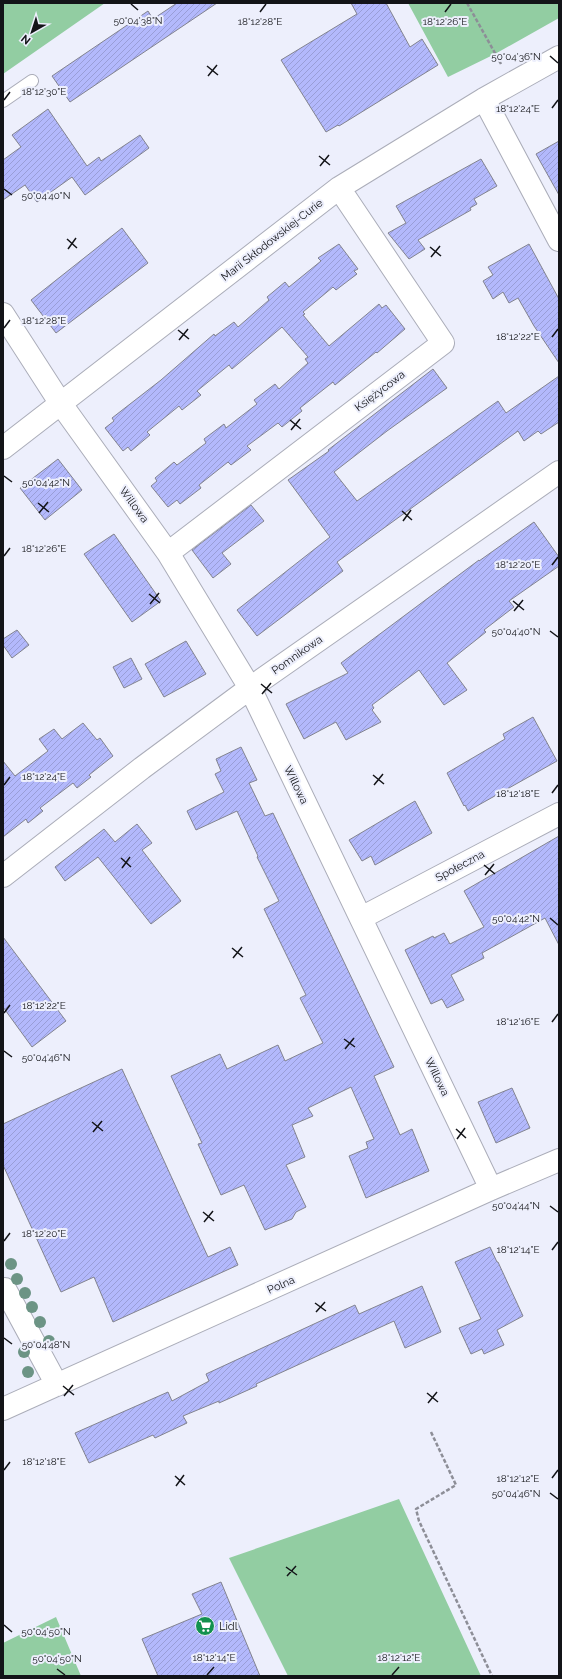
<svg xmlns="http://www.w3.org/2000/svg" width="562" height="1679" font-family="Raleway,sans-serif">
	<defs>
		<pattern id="building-hatch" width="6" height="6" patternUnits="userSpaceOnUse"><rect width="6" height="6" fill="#b3b9fc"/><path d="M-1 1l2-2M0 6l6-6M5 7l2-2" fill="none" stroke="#999ed7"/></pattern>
	</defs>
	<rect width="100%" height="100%" fill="#edeffc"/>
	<path fill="#92cda2" d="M3,3H105L3,74Z
		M408,3H559V18L495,54L448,77Z
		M399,1499L481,1676H288L229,1558Z
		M56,1617L81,1676H3V1643Z"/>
	<path fill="url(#building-hatch)" stroke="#82838f" d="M177,3H217L70,102L52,76L148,11L153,19Z
		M351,3H386L410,47L422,39L438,65L339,126L338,125L326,132L281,60L357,14Z
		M48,109L87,166L99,157L101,161L140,135L149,148L85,195L72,177L37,202L25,185L3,200V160L21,147L12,135Z
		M559,141V195L536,154Z
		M481,159L497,186L474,199L477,204L470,208L471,210L418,240L425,249L409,259L388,233L406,223L396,206Z
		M122,228L148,263L56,333L31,300Z
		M339,244L358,269L354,271L357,274L336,290L333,287L303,312L305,314L303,315L329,346L379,304L382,308L386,305L405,329L377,353L376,352L335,385L333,382L300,408L302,411L282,427L278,423L247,446L251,450L231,465L228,462L199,485L201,488L180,504L177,500L168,507L151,486L157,481L155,478L174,462L177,465L206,443L204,439L224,424L226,428L257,404L254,400L275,384L279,389L308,363L305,359L308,357L282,327L232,369L229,365L197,391L201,395L182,410L179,406L147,432L150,435L131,451L128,447L123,451L105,428L114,421L112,418L161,380L214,334L215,336L234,322L238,327L269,300L267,297L285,282L289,287L321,261L318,258Z
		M529,244L559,299V363L534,326L518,298L509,303L503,292L493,299L483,281L493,275L488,267Z
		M433,369L447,388L387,431L334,472L357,501L498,401L506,413L559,376V422L541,434L538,431L524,441L518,431L337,562L343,571L257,636L237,610L330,537L288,480L329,451L328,450Z
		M58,459L82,490L45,520L20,488Z
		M251,505L264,521L222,553L231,564L213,578L192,550Z
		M534,522L559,557V566L509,601L514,607L484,630L486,632L447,663L467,690L444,705L419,670L372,705L374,708L372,710L381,722L346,740L336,722L304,739L286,704L348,673L341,663L479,560V561Z
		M114,534L161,601L132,622L84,554Z
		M17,630L29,645L12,658L3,645V639Z
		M186,641L206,674L164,697L145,664Z
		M131,658L142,679L124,688L113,667Z
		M533,717L557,761L468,811L465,805L464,806L447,773L505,739L503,734Z
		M83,723L97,740L100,738L113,756L89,775L91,777L77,788L73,783L40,808L43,811L28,823L26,819L3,837V761L15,776L48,751L39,739L54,729L62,739Z
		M241,747L257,780L249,783L265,816L273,813L394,1067L374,1076L400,1135L412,1129L429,1171L366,1198L349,1156L368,1148L366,1142L374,1139L351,1087L308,1108L313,1116L292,1125L305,1157L286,1165L306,1207L296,1212L292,1219L265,1230L244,1185L221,1195L198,1144L202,1143L171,1076L220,1054L227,1069L278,1045L285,1061L323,1043L300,998L306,995L264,909L279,901L257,857L258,856L237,811L196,830L187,811L224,792L215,774L221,771L216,759Z
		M415,801L432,833L375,865L371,856L362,861L349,840Z
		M137,824L152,843L142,850L181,901L151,924L98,857L65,881L55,867L104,829L115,842Z
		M559,836V945L545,918L482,953L484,958L451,975L464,1000L447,1008L442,999L431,1004L405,950L433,936L434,938L444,933L450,944L484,927L464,891Z
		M3,937L66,1021L32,1047L3,1007Z
		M122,1069L208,1257L230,1247L238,1265L113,1322L94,1277L61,1292L3,1165V1124Z
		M512,1088L530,1128L496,1143L478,1102Z
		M490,1247L497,1262H498L523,1316L497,1330L504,1345L484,1354L482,1349L471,1354L459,1328L481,1319L455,1262Z
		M422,1286L441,1332L405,1348L394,1321L256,1384L257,1386L219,1403V1401L183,1416L187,1423L155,1438L153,1435L89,1463L75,1433L168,1392L172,1401L209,1381L206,1374L355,1305L359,1314Z
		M221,1582L260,1676H158L142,1639L202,1614L192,1594Z"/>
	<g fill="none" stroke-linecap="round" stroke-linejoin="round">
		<defs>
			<path id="lane" d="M3,101L32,81"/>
			<path id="street" d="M484,99L559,240
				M3,314L61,404L168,553L250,688L491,1189
				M3,448L339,188L484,99L559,57
				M168,553L443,343L339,188
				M3,876L142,768L250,688L559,472
				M361,918L559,814
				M3,1290L5,1289L57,1385
				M3,1409L491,1189L559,1160"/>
		</defs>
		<use href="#lane" stroke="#abadb9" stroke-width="14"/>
		<use href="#street" stroke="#abadb9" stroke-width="24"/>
		<path stroke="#8d8e97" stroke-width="2.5" stroke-dasharray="4 2" stroke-linecap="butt" d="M467,3L501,64
			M431,1432L456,1485L416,1509L419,1521L492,1676"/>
		<use href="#lane" stroke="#fff" stroke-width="12"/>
		<use href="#street" stroke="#fff" stroke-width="22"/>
	</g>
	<g fill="#6c9485">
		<circle cx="11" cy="1264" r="6"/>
		<circle cx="17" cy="1279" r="6"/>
		<circle cx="25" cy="1293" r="6"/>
		<circle cx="32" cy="1307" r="6"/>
		<circle cx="40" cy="1322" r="6"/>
		<circle cx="49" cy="1341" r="6"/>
		<circle cx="24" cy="1352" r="6"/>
		<circle cx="28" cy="1372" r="6"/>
	</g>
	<path fill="none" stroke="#131418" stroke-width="1.5" d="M131,4L138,10M260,12L266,4M445,12L451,4M550,56L558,63M207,66L218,75M208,76L217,65M4,100L10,92M552,108L558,100M319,156L330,165M320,166L329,155M4,189L12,195M67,239L77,248M430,247L441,256M68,249L76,238M431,257L440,246M4,328L10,320M178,330L189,339M552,337L558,329M179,340L188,329M290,420L301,429M291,430L300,419M4,476L12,482M38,503L49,512M402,511L412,520M39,513L48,502M403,521L411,510M4,556L10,548M552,565L558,557M149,594L160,603M513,601L524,610M150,604L159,593M514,611L523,600M550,631L558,637M261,684L272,693M262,694L271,683M373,775L384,784M4,785L10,777M374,785L383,774M552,793L558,785M121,858L131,867M484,865L495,874M122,868L130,857M485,875L494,864M550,918L558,925M232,948L243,957M233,958L242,947M4,1013L10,1005M552,1022L558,1014M344,1039L355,1047M345,1049L354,1038M4,1051L12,1057M92,1122L103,1131M456,1129L466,1138M93,1132L102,1121M457,1139L465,1128M550,1206L558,1212M203,1212L214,1221M204,1222L213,1211M4,1241L10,1233M552,1250L558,1242M315,1303L326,1311M316,1312L325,1302M4,1338L12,1344M63,1386L74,1395M427,1393L438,1402M64,1396L73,1385M428,1403L437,1392M4,1470L10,1462M175,1476L185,1485M552,1478L558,1470M176,1486L184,1475M550,1493L558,1499M286,1567L297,1575M287,1576L296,1566M4,1625L12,1632M57,1669L65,1675M207,1675L214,1667M392,1675L399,1667"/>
	<defs>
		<symbol id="supermarket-disc" viewBox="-11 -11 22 22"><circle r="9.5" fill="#13914e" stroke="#edeffc"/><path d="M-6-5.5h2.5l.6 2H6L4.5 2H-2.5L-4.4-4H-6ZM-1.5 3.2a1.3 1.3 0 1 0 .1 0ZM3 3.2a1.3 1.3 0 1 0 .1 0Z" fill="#fff"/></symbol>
	</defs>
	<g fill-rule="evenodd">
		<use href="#supermarket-disc" x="194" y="1615" width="22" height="22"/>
	</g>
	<g text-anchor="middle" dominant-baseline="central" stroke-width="4" stroke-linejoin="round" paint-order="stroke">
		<g font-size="11" fill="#131418" stroke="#edeffc">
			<text transform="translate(272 240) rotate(-38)">Marii Skłodowskiej-Curie</text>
			<text transform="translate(380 391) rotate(-37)">Księżycowa</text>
			<text transform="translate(134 505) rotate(54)">Willowa</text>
			<text transform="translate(297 655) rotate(-35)">Pomnikowa</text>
			<text transform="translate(296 785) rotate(64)">Willowa</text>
			<text transform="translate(460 866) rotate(-28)">Społeczna</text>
			<text transform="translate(437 1077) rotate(64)">Willowa</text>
			<text transform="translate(281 1285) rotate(-24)">Polna</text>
		</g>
		<g font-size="11" fill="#131418" stroke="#edeffc" text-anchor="start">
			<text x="219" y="1626">Lidl</text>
		</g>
	</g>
	<g font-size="10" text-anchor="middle" fill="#131418" stroke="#edeffc" stroke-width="4" stroke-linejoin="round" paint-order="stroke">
		<text x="138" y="24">50°04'38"N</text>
		<text x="260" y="25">18°12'28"E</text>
		<text x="445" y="25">18°12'26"E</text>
		<text x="516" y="60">50°04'36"N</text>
		<text x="44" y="95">18°12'30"E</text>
		<text x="518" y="112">18°12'24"E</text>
		<text x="46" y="199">50°04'40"N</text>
		<text x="44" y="324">18°12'28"E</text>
		<text x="518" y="340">18°12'22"E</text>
		<text x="46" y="486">50°04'42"N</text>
		<text x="44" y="552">18°12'26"E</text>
		<text x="518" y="568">18°12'20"E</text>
		<text x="516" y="635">50°04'40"N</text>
		<text x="44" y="780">18°12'24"E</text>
		<text x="518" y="797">18°12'18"E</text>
		<text x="516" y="922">50°04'42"N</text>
		<text x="44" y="1009">18°12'22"E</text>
		<text x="518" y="1025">18°12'16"E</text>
		<text x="46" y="1061">50°04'46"N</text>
		<text x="516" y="1209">50°04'44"N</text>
		<text x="44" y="1237">18°12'20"E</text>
		<text x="518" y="1253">18°12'14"E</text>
		<text x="46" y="1348">50°04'48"N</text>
		<text x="44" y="1465">18°12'18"E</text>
		<text x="518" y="1482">18°12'12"E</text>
		<text x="516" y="1497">50°04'46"N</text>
		<text x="46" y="1635">50°04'50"N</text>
		<text x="214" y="1661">18°12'14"E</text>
		<text x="399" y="1661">18°12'12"E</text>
		<text x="57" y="1662">50°04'50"N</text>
	</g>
	<rect width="562" height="1679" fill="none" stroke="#131418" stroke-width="8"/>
	<g transform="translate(32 32) rotate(219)" stroke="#edeffc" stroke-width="3" paint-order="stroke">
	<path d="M0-3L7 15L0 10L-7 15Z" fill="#131418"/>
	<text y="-6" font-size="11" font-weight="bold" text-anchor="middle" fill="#131418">N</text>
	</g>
</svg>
